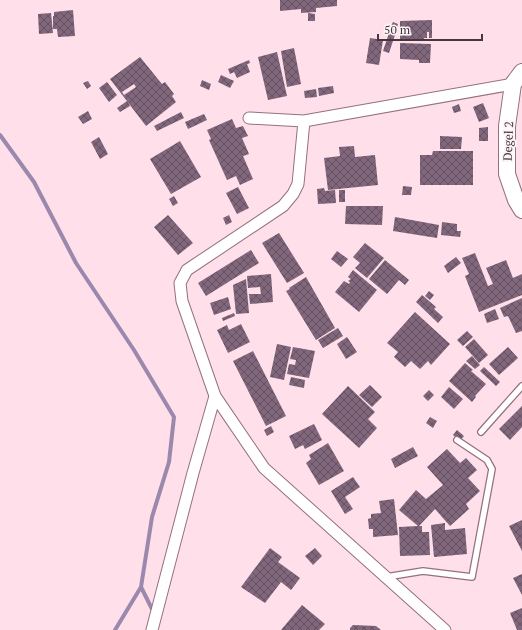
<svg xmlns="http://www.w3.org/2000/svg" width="522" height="630" font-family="'PT Serif',serif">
	<defs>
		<pattern id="building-cross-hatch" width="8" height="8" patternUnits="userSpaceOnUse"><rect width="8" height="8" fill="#81677c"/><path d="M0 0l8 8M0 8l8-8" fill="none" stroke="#665162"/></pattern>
	</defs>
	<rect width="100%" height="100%" fill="#ffdfea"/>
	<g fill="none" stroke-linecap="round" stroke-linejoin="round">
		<path stroke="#9b88ad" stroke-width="4" d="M0,135L34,182L76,263L134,350L174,417L169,462L152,517L141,587L115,630
			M141,587L154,613"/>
	</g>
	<path fill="url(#building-cross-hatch)" fill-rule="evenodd" d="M280,0H337V6L316,8V12L301,13V9L280,11Z
		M73,10L75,36L58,37L57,29H53V16H54V12Z
		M51,13L53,33L39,34L38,14Z
		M308,13L315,14V21H308Z
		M432,20V38H429V32H427V38H424L425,41H400V21Z
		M393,22L398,24L395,33L389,31Z
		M389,33L395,35L389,53L383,51Z
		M370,38L383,40L379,65L366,63Z
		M400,43L431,44L430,63H419V60L400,59Z
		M294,48L301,84L287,87L281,51Z
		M277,52L287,96L268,100L258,57Z
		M140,57L162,84L165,82L174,94L172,96L176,102L146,126L110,79ZM134,84L136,87L124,95L122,92Z
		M249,60L250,63L247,64L250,72L237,78L234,72L230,74L228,69Z
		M221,75L234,81L230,88L218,82Z
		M202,80L211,84L209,90L200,86Z
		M88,81L91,86L87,89L83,83Z
		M107,82L117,95L109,102L99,88Z
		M333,86L334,93L319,96L318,88Z
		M316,89L317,97L305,98L304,91Z
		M127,101L130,106L120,112L117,108Z
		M483,103L489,118L479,122L473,107Z
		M459,104L461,111L454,113L452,107Z
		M88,111L92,119L83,124L78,117Z
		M181,112L184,118L157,131L154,126Z
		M204,114L207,120L188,129L185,122Z
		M232,119L236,128L243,126L248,136L242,138L249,154L243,156L253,179L240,185L236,176L227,180L209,140L211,139L207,130Z
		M488,127V141H479V128Z
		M440,136L462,137L461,149H440Z
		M99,137L108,154L100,159L91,142Z
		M180,141L201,177L171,194L150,159Z
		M354,146L355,157L375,155L378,185L328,190L324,158L340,156L339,147Z
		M433,151H473V185H420V155H432Z
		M403,186L412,187L411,195H402Z
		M238,187L249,208L237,214L226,193Z
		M324,188L325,191L335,190L336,203L318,204L317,189Z
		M339,190H345V202H339Z
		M174,196L178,203L173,206L169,199Z
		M346,206H383L382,225L345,224Z
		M168,215L193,243L178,255L154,227Z
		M229,215L232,222L226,225L223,218Z
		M395,217L439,225L437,238L393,231Z
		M442,222L457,224V231H461L460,237L441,235Z
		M279,233L304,273L287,283L262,243Z
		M365,243L384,258L367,278L355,268L360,263L353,257Z
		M251,250L259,263L206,296L198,283Z
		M337,251L348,259L341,267L331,259Z
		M475,253L488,286L493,284L486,268L506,260L513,278L522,274V295L479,312L465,276L469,274L462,258Z
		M456,257L461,263L448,273L444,266Z
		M385,260L409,280L405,285L399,280L387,294L369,279Z
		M353,270L377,290L359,312L335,292L344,281L349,284L350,282L348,281L351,279L348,277Z
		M271,274L273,302L250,304L249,294H261L260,287L248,288L247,276Z
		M306,277L335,328L316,340L286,291L290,289L289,288Z
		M246,279L249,313L236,314L233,285Z
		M429,291L434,295L430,300L425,296Z
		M422,295L436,307L434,309L443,317L438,323L416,302Z
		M228,297L231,309L214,315L210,303Z
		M522,298V331L516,333L508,316L504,317L500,308Z
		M495,309L499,319L487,323L484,314Z
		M415,312L450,344L431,365L428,361L420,369L411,361L405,367L394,357L398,352L387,343Z
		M234,313L235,316L223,321L222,318Z
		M241,324L250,342L228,353L217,330L227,325L229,330Z
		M338,328L343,336L323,348L318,340Z
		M467,331L473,337L463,346L457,340Z
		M347,337L357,352L346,359L337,344Z
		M474,339L488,355L479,363L465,347Z
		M277,344L291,347L284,380L270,377Z
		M293,347L315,351L309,378L287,374L289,364L295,365L296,360L290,359Z
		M508,347L518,358L499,375L489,364Z
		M253,351L286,416L266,426L233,361Z
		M472,356L480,365L475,369L466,361Z
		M465,363L473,370L471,371L486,384L475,396L476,397L472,402L449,381Z
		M484,367L500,382L496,386L480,371Z
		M291,377L305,380L304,388L289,385Z
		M370,385L382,397L372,407L359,395Z
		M348,386L375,412L368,419L377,428L359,448L322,414Z
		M449,387L463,399L454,409L441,397Z
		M429,390L434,395L428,401L423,396Z
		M522,406V427L510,440L499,429Z
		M430,417L437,421L433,428L426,423Z
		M314,424L322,440L305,449L303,445L295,449L289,436Z
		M271,426L274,432L267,436L264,430Z
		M457,430L464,436L460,441L453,435Z
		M328,443L344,471L319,485L306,463L311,459L309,455Z
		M413,447L418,456L395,468L391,459Z
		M447,449L460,463L466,458L477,470L468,478L480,491L466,504L469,509L450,526L435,509L419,526H422V532H429L430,555L400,556L399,527L418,526L399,510L416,490L426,499L443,485L427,467Z
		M353,477L360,487L345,497L353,509L345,514L331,491Z
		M394,499L398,535L373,537V529H369L368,519L371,518V514L381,513L379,501Z
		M522,520V551L509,526Z
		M445,523V530L465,528L467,554L434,557L431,525Z
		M270,548L282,557L278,562L300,578L291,590L281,582L265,603L241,587Z
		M315,548L322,556L313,565L305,556Z
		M522,574V595L513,578Z
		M302,605L325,624L319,630H281Z
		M522,608V630H517L510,613Z
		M353,625L376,626L381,630H350V628Z"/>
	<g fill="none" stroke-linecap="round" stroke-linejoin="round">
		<defs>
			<path id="lane" d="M481,432L522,386
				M386,577L423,571L472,577L492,469L487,460L457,440"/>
			<path id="street" d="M249,118L304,121L513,84
				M304,121L298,184L293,194L283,206L187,270L180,283L182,301L215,396L264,468L445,630
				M152,630L193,473L215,396"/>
			<path id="secondary" d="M522,72L513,84L507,126V174L516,200L522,210"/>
		</defs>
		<use href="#lane" stroke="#94717d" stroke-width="8"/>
		<use href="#street" stroke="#94717d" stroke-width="13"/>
		<use href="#secondary" stroke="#94717d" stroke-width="18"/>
		<use href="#lane" stroke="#fff" stroke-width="5.5"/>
		<use href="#street" stroke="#fff" stroke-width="11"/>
		<use href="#secondary" stroke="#fff" stroke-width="16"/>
	</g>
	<g text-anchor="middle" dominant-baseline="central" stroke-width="4" stroke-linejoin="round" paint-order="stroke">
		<g font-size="12" fill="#47373d" stroke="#fcf4f6">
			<text transform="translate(508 141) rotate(-88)">Degel 2</text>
		</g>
	</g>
	<path d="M378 34v6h104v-6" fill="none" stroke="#47373d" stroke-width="2"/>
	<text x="384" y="34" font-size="12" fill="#47373d" stroke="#fcf4f6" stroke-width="3" paint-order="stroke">50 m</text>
</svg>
